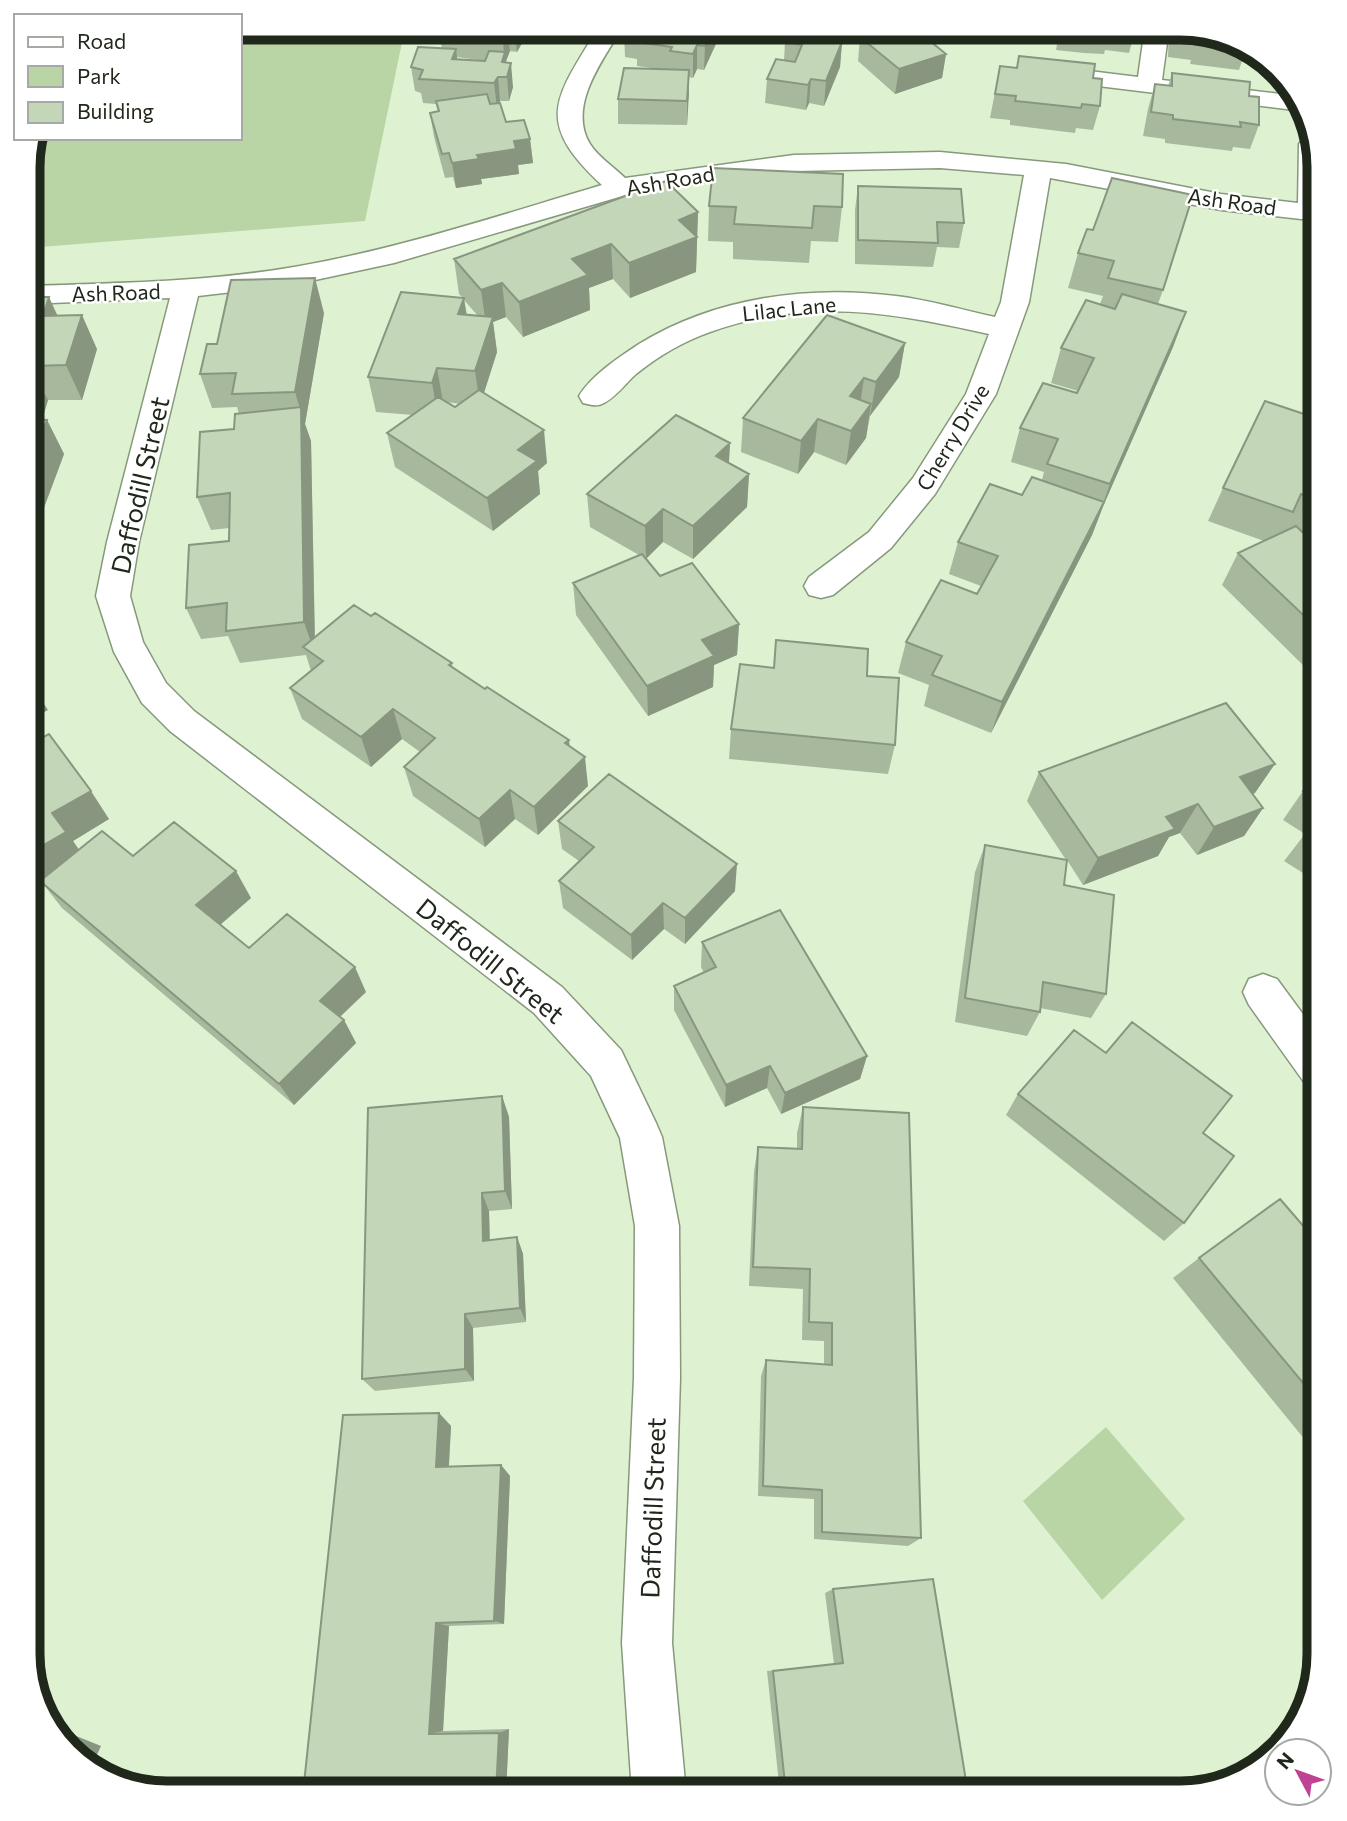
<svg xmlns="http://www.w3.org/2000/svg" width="1347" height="1821" font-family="Commissioner,sans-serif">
	<rect width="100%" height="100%" fill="#def2d2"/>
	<path fill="#b9d5a6" d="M240,28H405L365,221L28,248V157L34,138H240Z
		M1106,1427L1185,1519L1102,1600L1023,1501Z"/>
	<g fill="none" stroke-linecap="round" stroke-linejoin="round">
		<defs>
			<path id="street" d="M598,28H622C603,60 567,106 590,144C598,157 614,167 625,178L794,155L940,152L1066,164L1221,194L1298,203L1299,144L1303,139L1310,137L1319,167V221L1221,210L1050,178L1029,302L996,394L935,494L891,548L833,595L821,598L809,595L804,586L809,577L869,532L913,478L966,394L989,334C891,312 807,297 710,332C684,341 657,357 636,374C626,383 616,397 604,403C597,407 591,405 583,403L579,396C592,375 618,358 639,344C715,297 809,285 896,296C930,300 962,310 995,317L1001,302L1024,175L940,168L794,171L643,190L394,263L292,285L198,296L139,542L130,596L143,642L166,683L194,711L562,987L621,1050L656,1123L662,1137L679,1226L680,1378L672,1643L686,1793H632L622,1643L634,1378L635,1226L620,1138L591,1076L534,1013L170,731L142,703L114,652L96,596L107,542L170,298L28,304V286C117,283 206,282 294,267C399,249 500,215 602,185C533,121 555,99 598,28Z
				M1145,28H1169L1162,80L1298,96L1302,111L1049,80L1040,78L1037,73L1040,68L1049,66L1138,77Z
				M1263,974L1277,979L1319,1036V1088L1304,1082L1249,1005L1243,992L1249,979Z"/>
		</defs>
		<use href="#street" stroke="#87997c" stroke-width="3"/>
		<use href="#street" fill="#fff" fill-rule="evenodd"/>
	</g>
	<path fill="#a8b89d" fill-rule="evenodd" d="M441,28H525L526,36L517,52L510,51L506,61L513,87L509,101H500L499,103L506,122L530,139L533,163L518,165L519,174L481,179L482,184L456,188L453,177L445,178L434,137L430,113L438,112L436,104L423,103L421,93L415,91L411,67L442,49L439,31ZM457,57L485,61L457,60Z
		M891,28H984L979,44L926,38L946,54L942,78L895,94L858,61L860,37Z
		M1051,28H1136L1129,53L1105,50L1104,54L1084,53L1056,50L1058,39H1051Z
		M1169,28H1189L1250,47L1252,49L1247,61H1242L1239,70L1190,64L1191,60L1168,57Z
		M624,33L720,35L704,70L697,69L693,78L689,77L687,125L618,124V99L658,69L637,66V59L625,57Z
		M808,36H834L833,41L842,42L840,67L824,106L809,103L806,110L765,103L767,79L784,60L785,42Z
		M1000,66L1093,78L1100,106L1093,130L1076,128L1075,133L1010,125V120L990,118Z
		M1172,73L1249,96L1259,125L1250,149L1233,147L1232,151L1165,143V139L1143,136L1148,109L1155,84L1168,86Z
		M713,168L842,207L838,242L811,241L809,263L733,259V242L708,241L709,206Z
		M858,186L964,223L959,248L937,247L933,267L855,264V210Z
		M698,212L696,272L630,298L613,279L589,288L590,310L523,337L506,317L493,322L497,352L484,393L547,463L538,471L540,494L493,531L395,467L387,433L413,415L376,412L368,377L462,297L459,294L454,259ZM464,300L478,316L467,315ZM446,402L454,403L460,404L455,407Z
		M1087,229L1163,290L1158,304L1186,312L1173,347L1104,504L1092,535L991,733L924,706L929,685L898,673L906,642L977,594L981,586L949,574L958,542L1042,480L1044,472L1011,462L1020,428L1077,393L1078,391L1051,383L1061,348L1100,304L1103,296L1068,288L1078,253Z
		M28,297L57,315L97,349L82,400H48L42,420H47L64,454L42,513H28Z
		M324,313L305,424L311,441L315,637L371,616L452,663L453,668L569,746L588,786L538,835L515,819L485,847L413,796L404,767L420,752L402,739L371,767L302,719L290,688L311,671L306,655L240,663L228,636L201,639L186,608L229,541V528L211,530L197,497L234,429L239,414L237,407L212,408L200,374L217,344Z
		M905,343L899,377L870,416L866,438L846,465L814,452L798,474L741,452L743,418Z
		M1319,419V540L1305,535L1316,545L1319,544V681L1222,585L1238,553L1264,541L1208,521L1223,488Z
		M730,443L729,463L749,474L747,507L693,559L663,542L646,558L660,576L739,624L737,655L714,665L713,687L648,716L576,615L573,583L639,555L590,527L587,494Z
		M774,668L867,676L895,745L888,774L729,759L731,729Z
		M28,745L109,819L73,841L79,850L133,856L251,898L220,925L249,948L366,992L340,1017L344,1020L356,1043L294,1105L62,908L44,885L28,894Z
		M1039,772L1255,793L1252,794L1263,808L1244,836L1197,855L1180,833L1169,837L1158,856L1083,885L1067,860L1064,885L1106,994L1091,1018L1040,1008V1012L1027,1036L955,1022L975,872L985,845L1066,860L1027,801Z
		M1319,772V883L1284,861L1305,834L1283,820L1303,791Z
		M558,821L735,891L685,944L664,929L632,960L563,908L559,881L579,861L562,849Z
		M702,942L867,1056L860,1079L781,1114L767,1088L725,1107L674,1010V986L704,973L701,967Z
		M1018,1094L1184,1223L1164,1241L1006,1115Z
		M502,1096L509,1117L512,1209L489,1211L490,1240L517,1237L523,1254L526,1322L473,1328L474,1381L375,1391L362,1379Z
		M803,1107L921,1538L908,1546L814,1539V1499L758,1496L761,1376L766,1360L824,1364V1341L802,1340L803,1289L749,1286L754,1171L758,1147L797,1148V1133Z
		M1319,1244V1457L1173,1278L1199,1258Z
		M439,1413L451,1426L449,1467L501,1465L510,1476L504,1624L449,1626L443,1731L509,1729L506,1793H303Z
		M833,1589L968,1793H780L767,1671L834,1664L825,1593Z"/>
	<path fill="#889680" d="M507,28L510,51L506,61L508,73L511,63L513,87L509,101L507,77L502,62L504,56L503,40Z
		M514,28H525L526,36L517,52Z
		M712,28H720V35L704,70L705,46Z
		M842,42L840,67L824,106L826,81Z
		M697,45V69L693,78V54Z
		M456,49L459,74L452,59Z
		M946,54L942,78L895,94L899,69Z
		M689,70V94L687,125V101Z
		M498,77L500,101L497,108L494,83Z
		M811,79L809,103L806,110L808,85Z
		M530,139L533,163L518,165L519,174L481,179L482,184L456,188L452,163L514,141Z
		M698,212L696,272L630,298L629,263L679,220Z
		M611,244L613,279L589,288L590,310L523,337L519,302L572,259Z
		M315,278L324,313L305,424L311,441L315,654L304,622L301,412L295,392Z
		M502,283L506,317L493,322L497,352L480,405L475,371L486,325L481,290Z
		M49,297L65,332L43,316Z
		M464,298L469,332L458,314Z
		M1186,312L1173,347L1104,504L1092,535L991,733L1002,702L1101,509L1110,484Z
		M82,315L97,349L82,400L66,365Z
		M905,343L899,377L870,416L876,382Z
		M31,366L48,400L42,420L28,393V375Z
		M437,368L443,402L438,417L432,383Z
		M864,378L859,412L845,430L850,396Z
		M871,404L866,438L846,465L851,431Z
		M818,419L814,452L798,474L801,441Z
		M47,420L64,454L42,513L28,489V467Z
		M544,430L547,463L538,471L540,494L493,531L487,498L518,450Z
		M730,443L728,477L716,456Z
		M749,474L747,507L693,559V526Z
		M663,509V542L646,559L645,526Z
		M739,624L737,655L714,665L713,687L648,716L647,686L702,640Z
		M28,680L48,710L28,721Z
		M393,709L402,739L371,767L361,737Z
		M569,740L572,769L585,757L588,786L538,835L534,807L565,743Z
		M1275,764L1255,793L1221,806L1240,777Z
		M510,790L515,819L485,847L479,819Z
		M91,791L109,819L73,841L86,860L40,881L44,885L28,894V854L52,813Z
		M1198,804L1180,833L1169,837L1158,856L1083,885L1098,858L1166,817Z
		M1263,808L1244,836L1197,855L1214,827Z
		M737,864L735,891L685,944V918Z
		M236,871L251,898L213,931L196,905Z
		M663,903L664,929L632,960L631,935Z
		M355,967L366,992L332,1024L320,1001Z
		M344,1020L356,1043L294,1105L279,1084Z
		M867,1056L860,1079L781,1114L785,1093Z
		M770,1066L767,1088L725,1107L726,1085Z
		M502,1096L509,1117L512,1209L505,1191Z
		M482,1193L489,1211L490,1257L483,1241Z
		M517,1237L523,1254L526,1322L520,1308Z
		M465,1314L473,1328L474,1381L465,1369Z
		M439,1413L451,1426L448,1478L436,1467Z
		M501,1465L510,1476L504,1624L494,1621Z
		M436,1623L449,1626L443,1731L429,1734Z
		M49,1725L101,1746L91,1768L51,1731Z
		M509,1729L506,1793H496L499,1733Z"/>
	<path fill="#c3d6b7" stroke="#889680" stroke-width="2" d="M441,28H507L503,40L439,31Z
		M626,28H713L705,46L697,45L693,54L670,51L672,47L636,42L640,35L624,33Z
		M891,28H914L946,54L899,69L860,37Z
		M809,32L834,36L832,41L842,42L826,81L811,79L808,85L767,79L776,59L795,62L802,45L785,42L789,33L808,36Z
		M418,47L456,49L452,59L485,61L489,51L505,52L502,62L511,63L507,77H498L494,83L419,79L423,70L411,67Z
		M1019,56L1095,64L1093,78L1102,79L1100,106L1082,104L1081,108L1015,101L1016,96L995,94L1000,66L1017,68Z
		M624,68L689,70L687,101L618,99Z
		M1172,73L1250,82L1249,96L1259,97V125L1240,122L1241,127L1173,119V115L1151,112L1155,84L1172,86Z
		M487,94L490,104L500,103L506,122L524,120L530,139L514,141L516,149L477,155L479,159L452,163L449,153L442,154L430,113L439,111L436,101Z
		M713,168L843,174L842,207L814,206L812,228L734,224L736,207L709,206Z
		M1112,178L1193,195L1163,290L1108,278L1114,261L1078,253L1087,229L1093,230Z
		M666,181L698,212L679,220L697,237L629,263L611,244L572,259L588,275L519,302L502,283L481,290L454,259Z
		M858,186L961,189L964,223L937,222L938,243L858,240Z
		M315,278L295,392L232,394L236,373L200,374L207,344H217L231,280Z
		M401,292L464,298L458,314L493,317L475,371L437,368L432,383L368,377Z
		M1122,294L1186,312L1110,484L1047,464L1058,439L1020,428L1043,383L1077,393L1094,358L1061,348L1086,300L1115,309Z
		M28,297H49L43,316L82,315L66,365L31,366L28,375Z
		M827,315L905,343L876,382L864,378L850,396L871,404L851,431L818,419L801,441L743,418Z
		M479,390L544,430L518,450L537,461L487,498L387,433L438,397L455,407Z
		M1265,401L1319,419V500L1301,494L1293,512L1223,488Z
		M301,407L304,622L226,631L227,603L186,608L189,545L229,541L230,493L197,497L200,432L234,429L235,414Z
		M676,415L730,443L716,456L749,474L693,526L663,509L645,526L587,494Z
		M28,419L47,420L28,467Z
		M1032,477L1104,502L1002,702L932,675L942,656L906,642L941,580L977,594L998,556L958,542L990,484L1022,495Z
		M1296,526L1316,545L1319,544V630L1238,553Z
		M642,554L660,576L692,563L739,624L702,640L714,656L647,686L573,583Z
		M354,605L371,616L375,613L452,663L449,665L485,689L487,687L569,740L565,743L585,757L534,807L510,790L479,819L404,767L435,738L393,709L361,737L290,688L323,661L303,647Z
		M776,640L868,649L867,676L899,678L895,745L731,729L740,664L774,668Z
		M1226,703L1275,764L1240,777L1263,808L1214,827L1198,804L1166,817L1175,829L1098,858L1039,772Z
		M49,734L91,791L52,813L66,832L28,854V745Z
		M1319,772V801L1303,791Z
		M609,774L737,864L685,918L663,903L631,935L559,881L594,847L558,821Z
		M1319,816V842L1305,833Z
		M174,822L236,871L196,905L249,948L287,914L355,967L320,1001L344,1020L279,1084L40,881L102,831L133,856Z
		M985,845L1067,860L1064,885L1114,895L1106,994L1043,982L1040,1012L965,998Z
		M780,910L867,1056L785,1093L770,1066L726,1085L674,986L716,967L702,942Z
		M1132,1022L1232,1096L1203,1133L1234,1156L1184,1223L1018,1094L1074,1030L1106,1053Z
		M502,1096L505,1191L482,1193L483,1241L517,1237L520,1308L465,1314V1369L362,1379L368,1108Z
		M803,1107L909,1113L921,1538L822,1532V1490L763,1486L766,1360L832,1365V1323L809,1322L810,1269L753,1267L758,1147L802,1149Z
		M1280,1199L1319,1244V1402L1199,1258Z
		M439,1413L436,1467L501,1465L494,1621L436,1623L429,1734L499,1733L496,1793H303L343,1415Z
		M933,1579L968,1793H786L773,1671L843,1663L833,1589Z"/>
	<g text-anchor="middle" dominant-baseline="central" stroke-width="5" stroke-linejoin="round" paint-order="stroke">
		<g font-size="21" fill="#20271b" stroke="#fff">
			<text transform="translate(670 180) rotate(-10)">Ash Road</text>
			<text transform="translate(1232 201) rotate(8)">Ash Road</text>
			<text transform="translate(116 292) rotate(-2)">Ash Road</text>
			<text transform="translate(789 308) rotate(-6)">Lilac Lane</text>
			<text transform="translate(952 437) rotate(-59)">Cherry Drive</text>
		</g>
		<g font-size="26" fill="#20271b" stroke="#fff">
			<text transform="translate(139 485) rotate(-77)">Daffodill Street</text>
			<text transform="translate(491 960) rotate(39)">Daffodill Street</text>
			<text transform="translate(652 1508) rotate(-88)">Daffodill Street</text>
		</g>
	</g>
	<path d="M0 0H1347V1821H0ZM167 40H1180A127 127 0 0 1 1307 167V1654A127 127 0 0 1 1180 1781H167A127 127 0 0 1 40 1654V167A127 127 0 0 1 167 40Z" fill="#fff" fill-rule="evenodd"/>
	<path fill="none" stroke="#20271b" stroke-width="9" d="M167 40H1180A127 127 0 0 1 1307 167V1654A127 127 0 0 1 1180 1781H167A127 127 0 0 1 40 1654V167A127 127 0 0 1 167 40Z"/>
	<rect x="14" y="14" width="228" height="126" fill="#ffffff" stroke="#a6a9a4" stroke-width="2"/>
	<rect x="28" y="37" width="35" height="10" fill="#ffffff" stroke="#a6a9a4" stroke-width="2"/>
	<text x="77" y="49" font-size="21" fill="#20271b">Road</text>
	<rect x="28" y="66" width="35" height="21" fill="#b9d5a6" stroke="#a6a9a4" stroke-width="2"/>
	<text x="77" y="84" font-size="21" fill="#20271b">Park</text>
	<rect x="28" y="102" width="35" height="21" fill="#c3d6b7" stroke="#a6a9a4" stroke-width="2"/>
	<text x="77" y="119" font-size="21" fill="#20271b">Building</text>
	<g transform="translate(1298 1772) rotate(311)"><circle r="33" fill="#ffffff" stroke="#a6a9a4" stroke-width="2"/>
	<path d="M0-5L12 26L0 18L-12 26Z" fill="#be4395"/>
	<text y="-10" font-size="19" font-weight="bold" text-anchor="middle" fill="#20271b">N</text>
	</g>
</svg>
